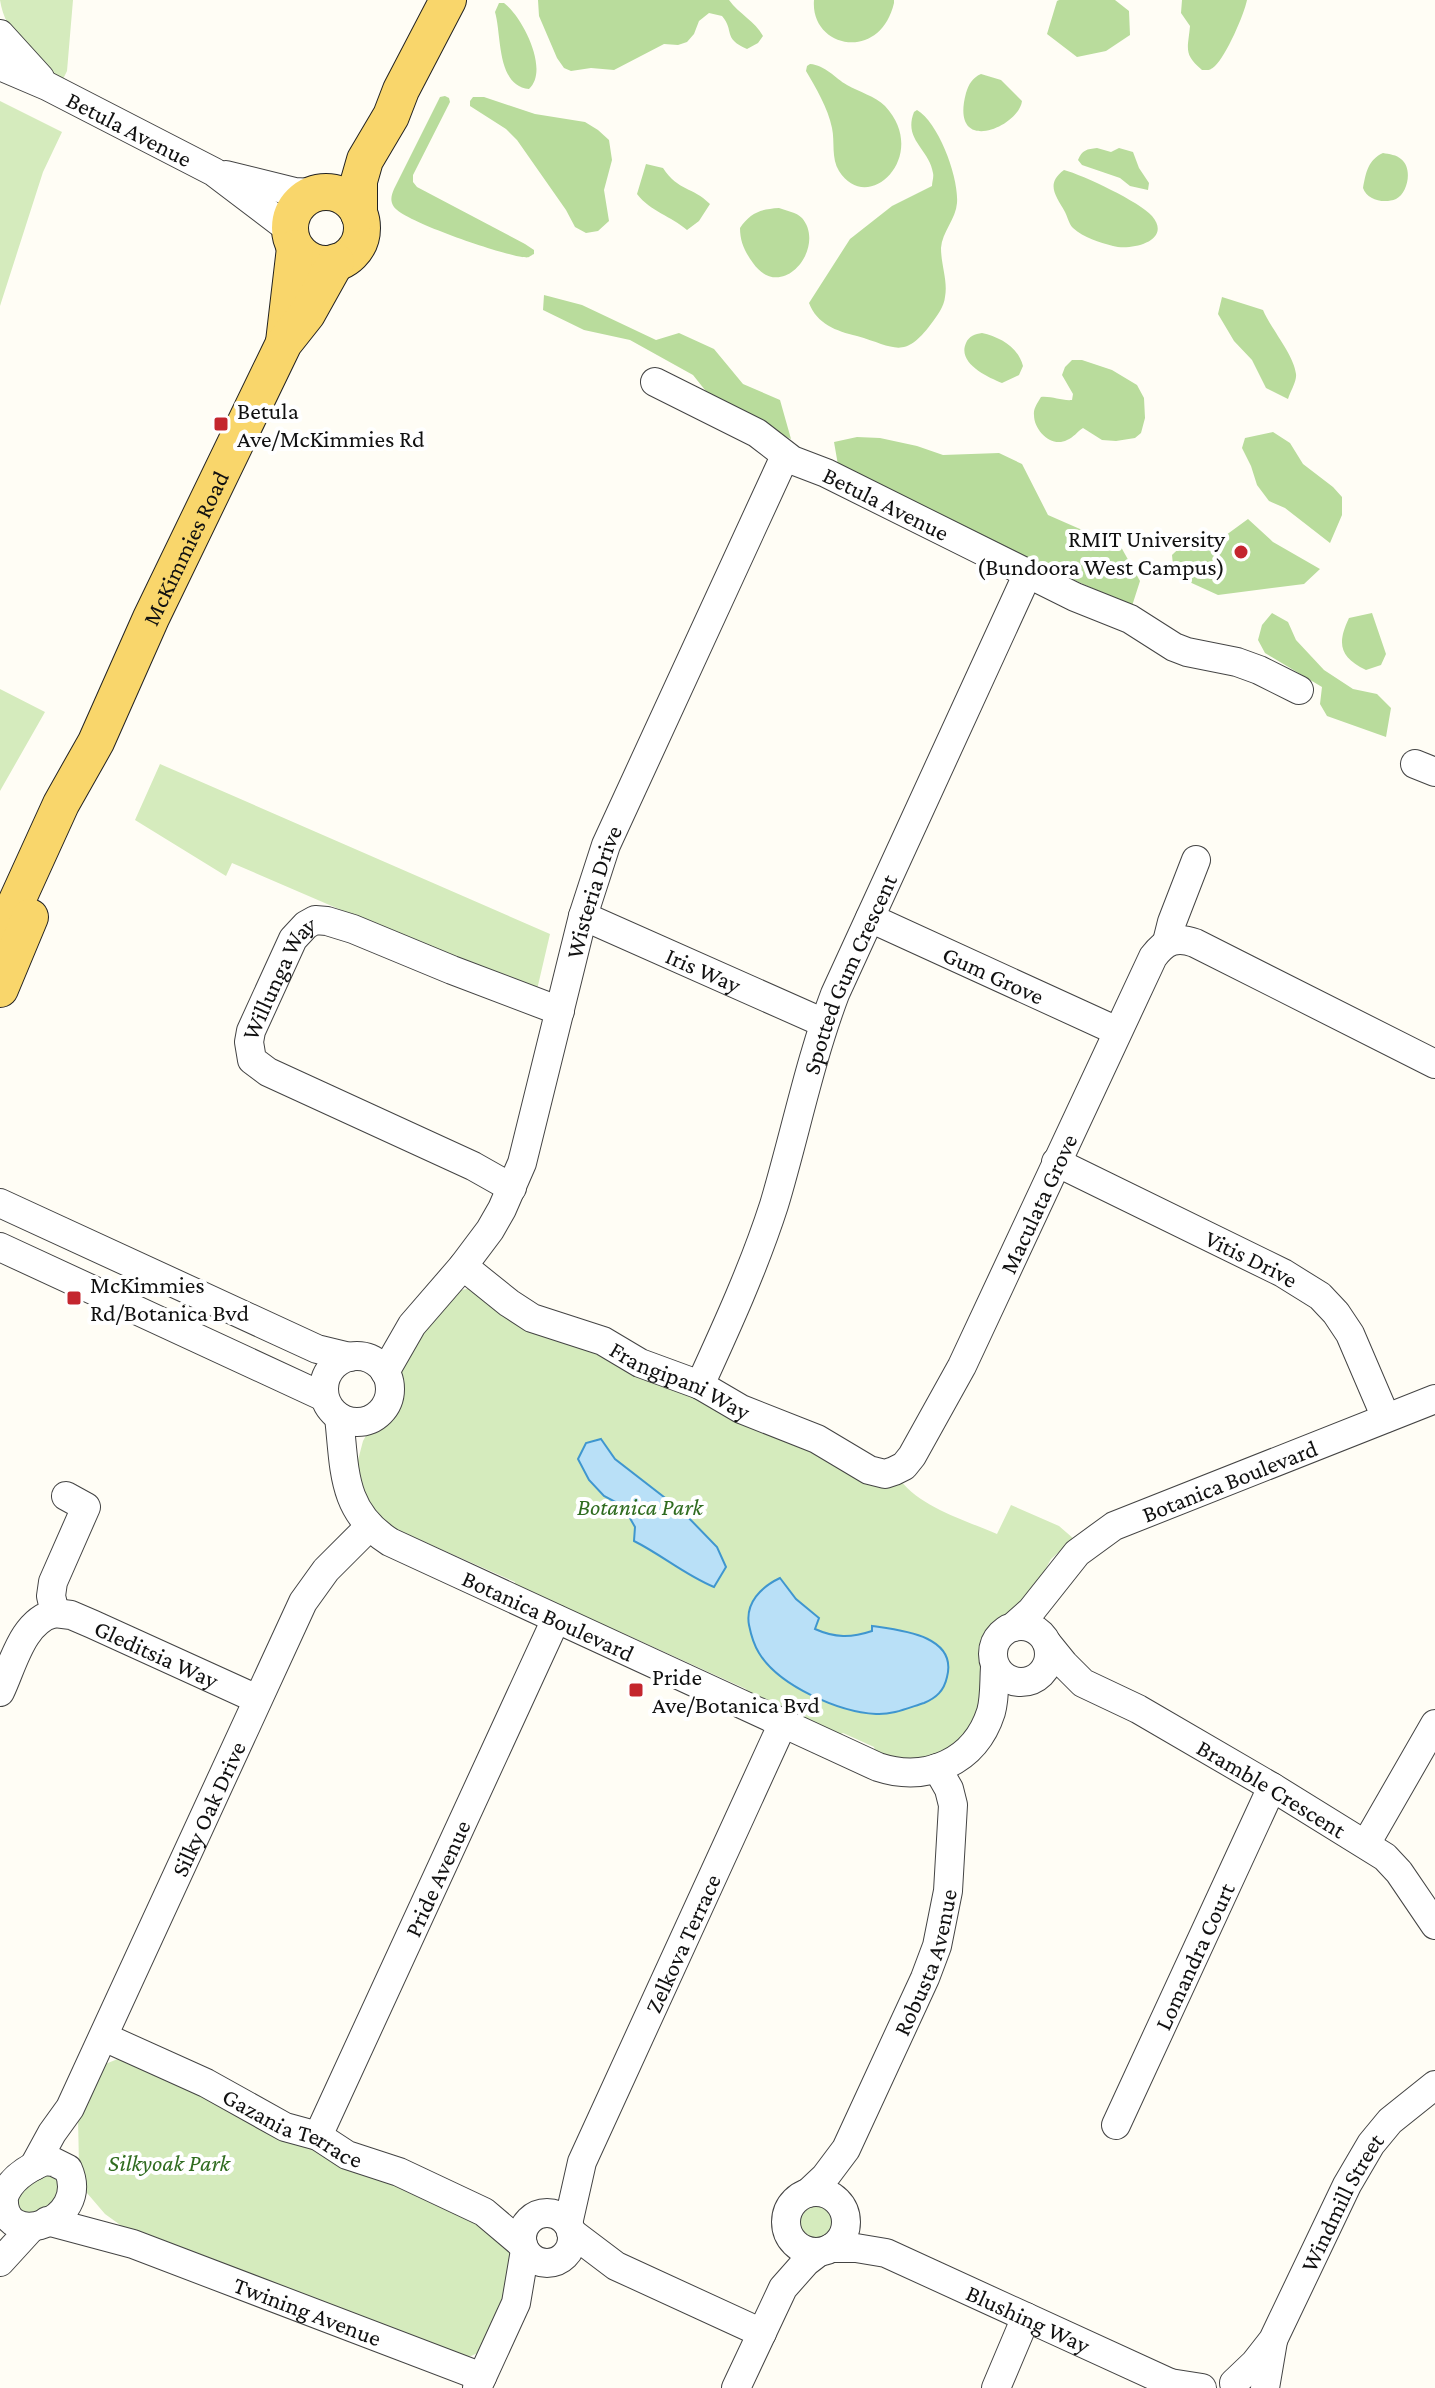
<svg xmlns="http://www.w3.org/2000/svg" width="1435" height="2388" font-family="'Crimson Pro',serif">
	<rect width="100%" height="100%" fill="#fffdf5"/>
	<path fill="#d5ebbd" d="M0,0H73L67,71L62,81C35,62 5,34 0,0Z
		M0,101L62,132L43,172L0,306Z
		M0,689L45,712L0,791Z
		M160,764L550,934L536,994L232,863L226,876L135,820Z
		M467,1289H474L580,1343L900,1480C922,1508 965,1520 997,1534L1011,1505L1059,1526L1074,1539L1051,1559L1040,1579L994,1632L987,1643L985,1652L986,1683L970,1730L946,1752L915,1762L876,1754L874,1747L843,1733L836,1736L748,1695L746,1689L618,1631L609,1632L515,1587V1582L418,1539L411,1540L381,1523L363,1496L357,1464L363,1441L368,1432L385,1416L391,1406L400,1360L461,1290Z
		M125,2056L297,2141L394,2179L491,2224L511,2248L514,2279L480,2352L471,2356H459L130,2232L105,2214L87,2193L79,2167L78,2117L103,2065Z
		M44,2173L59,2174L56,2201L27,2219L12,2209L18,2195Z
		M797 2222a19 19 0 1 1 38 0a19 19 0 1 1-38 0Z"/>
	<path fill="#b9dc9c" d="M538,0H729C739,14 755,21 763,36L758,43L747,49C722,38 735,31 722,16L709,13L699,21L694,34L687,42L678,45L664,44L614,70L591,68L571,71L564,68L557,58L539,16Z
		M814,0H894V3C880,63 810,48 814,0Z
		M1059,0H1115L1129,11L1130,35L1106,51L1077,57L1047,34L1057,1Z
		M1182,0H1247C1244,15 1226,56 1215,66C1209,71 1209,70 1202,70C1183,54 1188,49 1190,26L1181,13Z
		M499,3H504C522,16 550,70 529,89C496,85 502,36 495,12Z
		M810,64C825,65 835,78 847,85C859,92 875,96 885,106C931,155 868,217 839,171C831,158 835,142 832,128C828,108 816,88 806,71L807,66Z
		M981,74L1001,80L1022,101C1019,127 949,157 966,93C969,84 972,78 981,74Z
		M445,96L449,98L450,102L413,175V182L417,187L525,244L534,250V254C528,257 530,258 522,257C501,254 405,222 394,207C390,201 391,196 394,189L440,97Z
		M473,97H484L535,114L585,122L598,130L609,140L612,160L604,190L609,221L598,231L586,233L575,227L566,210L517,140L506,129L470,106V101Z
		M917,110C939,123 959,178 957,203C956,219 942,232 941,248C941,265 948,281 945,297C944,307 937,316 931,324C904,360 895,347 857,336C836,331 817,324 809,303L850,239L892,206L932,186C932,182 934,177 933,173C929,148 903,140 914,112Z
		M1097,148L1111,152L1119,148L1133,152L1139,168L1149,183L1148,190L1130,186L1120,178L1082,165L1078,160C1082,150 1087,149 1097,148Z
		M1383,153C1389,154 1397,155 1401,159C1413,168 1408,193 1396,199C1384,204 1367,200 1363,188C1366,172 1368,160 1383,153Z
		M646,164L663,168C679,192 692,186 710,204L699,221L687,230C671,216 651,212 637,194Z
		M1064,170C1083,175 1140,202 1152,216C1173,241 1131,251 1113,246C1099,242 1084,238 1073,228C1069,224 1068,218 1065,212C1056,196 1045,184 1064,170Z
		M779,208C787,211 796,212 802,218C827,247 782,304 753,263C745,252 740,242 740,228C750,213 761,209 779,208Z
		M544,295L582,305L656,340L679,333L714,349L743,384L780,400L791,439L717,405L693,375L630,340L584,330L543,310Z
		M1222,297L1263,310C1271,329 1294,355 1296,374C1297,381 1290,392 1288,399L1266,388L1252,360L1234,341L1218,314Z
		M982,333C1000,337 1018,347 1023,366L1019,375L1002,383C987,377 957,363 966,343C969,336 975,334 982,333Z
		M1072,360H1082L1112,370L1137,385L1144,398L1145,418L1141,433L1135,438L1116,441L1102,440L1083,428C1078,431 1073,438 1067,440C1052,448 1034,431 1034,415C1033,409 1038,402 1041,397C1052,396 1062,401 1072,400L1073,394L1062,375L1065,367Z
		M1273,432L1290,443L1303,464L1333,487L1342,497V515L1330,543L1285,508L1269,501L1257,485L1251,466L1242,448L1245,438Z
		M857,437L880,438L917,446L943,455L999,453L1022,464L1048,515L1121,547L1140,581L1132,606L1045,567L838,465L834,442Z
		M1248,519L1273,542L1320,569L1304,584L1218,595L1174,575L1172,555C1187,540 1201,536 1222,538Z
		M1272,613L1288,622L1296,640L1324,670L1353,689L1377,694L1391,708L1386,737L1327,716L1320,704L1322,687L1265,653L1258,640L1262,625Z
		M1372,613L1386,654L1381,665L1366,670C1339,657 1337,643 1349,618Z"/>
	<path fill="#b9e0f7" stroke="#3f96cf" stroke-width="2" d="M601,1439L615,1459L682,1511L717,1547L726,1567L714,1587C685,1575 662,1555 634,1541L635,1527L623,1506L604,1496L589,1480L578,1459L586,1443Z
		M780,1578L796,1599L819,1618L815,1629C835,1638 851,1638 872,1631V1626C899,1630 958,1635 947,1677C944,1691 936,1698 924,1703C908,1708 892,1715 876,1714C839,1712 779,1686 759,1653C754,1645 751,1635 749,1625C745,1603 761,1587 780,1578Z"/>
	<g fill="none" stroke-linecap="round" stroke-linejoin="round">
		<defs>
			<g id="minor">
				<path d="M0,34L40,78"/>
				<path id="s1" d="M0,66L47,86L214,172L289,229"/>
				<path d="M226,175L295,192L314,193"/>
				<path id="s2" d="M655,382L757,433L792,460L826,473L1075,597L1130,619L1174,647L1187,652L1237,662L1259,670L1299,690"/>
				<path d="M1415,764L1435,772"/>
				<path id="s3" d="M583,916L824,1023"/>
				<path id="s4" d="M870,918L1117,1031"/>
				<path d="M1167,942L1172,922L1196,860"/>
				<path id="s5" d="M1056,1162L1283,1273L1320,1296L1336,1313L1350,1334L1386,1418"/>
				<path id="s6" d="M512,1188L473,1166L268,1072L252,1060L249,1042L251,1031L293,939L306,925L315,920L327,921L353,929L452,970L560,1011"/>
				<path d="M0,1203L317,1349L350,1357"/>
				<path d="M0,1247L324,1397"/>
				<path id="s7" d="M463,1266L509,1303L532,1318L603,1341L640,1363L700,1385L741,1409L817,1439L869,1470L885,1474L894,1471L904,1466L912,1456L962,1366L1153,957C1165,941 1176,936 1195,943L1435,1064"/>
				<circle cx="357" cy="1389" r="33"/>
				<path id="s8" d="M385,1372L412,1325L463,1266L490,1230L502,1209L522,1163L583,916L606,845L785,456"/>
				<path id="s9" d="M700,1385C727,1326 754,1267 774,1205C795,1135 809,1063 835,994L1028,573"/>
				<path id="s10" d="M339,1417C345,1469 341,1511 390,1542L878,1767C927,1783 975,1762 991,1712C995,1698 994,1681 995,1667"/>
				<path id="s11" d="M55,1613L71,1615L92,1624L257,1699"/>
				<circle cx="1021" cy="1654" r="28"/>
				<path id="s12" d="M1013,1627L1031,1611L1077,1553L1114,1526L1435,1399"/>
				<path id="s13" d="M1047,1643L1064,1664L1083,1683L1138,1709L1272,1787L1385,1857L1399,1872L1435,1925"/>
				<path d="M0,1692C13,1665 22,1621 55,1613L51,1596L53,1582L86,1507L66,1496"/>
				<path d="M1366,1844L1435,1724"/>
				<path id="s14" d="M104,2037L206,2083L285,2127L318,2136L347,2155L399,2172L484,2212L523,2245"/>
				<path id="s15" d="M1116,2125L1272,1787"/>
				<path id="s16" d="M318,2136L556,1619"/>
				<path d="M45,2161L54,2162L68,2169C92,2223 0,2252 4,2197C10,2179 28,2168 45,2161Z"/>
				<path id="s17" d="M34,2166L52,2133L70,2108L303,1602L326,1570L369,1527"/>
				<circle cx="816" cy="2222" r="30"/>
				<path id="s18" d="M808,2193L825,2177L846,2149L925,1978L937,1946L948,1891L953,1805L949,1789L937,1768"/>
				<circle cx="547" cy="2238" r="25"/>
				<path id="s19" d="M47,2221L133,2244L482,2377"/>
				<path id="s20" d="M568,2224L582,2162L783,1723"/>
				<path d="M571,2232L616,2266L762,2333"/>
				<path id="s21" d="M831,2248H856L886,2253L1170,2383L1176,2388"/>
				<path d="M0,2262L32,2227"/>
				<path d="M1170,2383L1202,2388"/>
				<path id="s22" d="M1234,2383L1255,2363L1273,2340L1347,2185L1371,2144L1390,2121L1435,2085"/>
				<path d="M477,2388L516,2303L525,2250"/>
				<path d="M736,2388L783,2288L806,2262L819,2252"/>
				<path d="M996,2388L1026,2317"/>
				<path d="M1265,2388L1273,2341"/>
			</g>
			<g id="major">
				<circle cx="326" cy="228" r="36"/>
				<path d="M359,214V181L365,160L391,116L401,90L448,0"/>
				<path d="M284,342L295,248"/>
				<path id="s23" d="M0,938L61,804L96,742L151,618L284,343L307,314L336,262"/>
				<path d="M0,989L30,917"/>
			</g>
		</defs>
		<use href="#minor" stroke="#444" stroke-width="30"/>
		<use href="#major" stroke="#222" stroke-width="38"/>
		<use href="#minor" stroke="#fff" stroke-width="28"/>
		<use href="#major" stroke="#f9d66b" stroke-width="36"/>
	</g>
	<g fill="#c4262e" stroke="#fff" stroke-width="3">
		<rect x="213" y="416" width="16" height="16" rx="4"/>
		<circle cx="1241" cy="552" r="8"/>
		<rect x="66" y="1290" width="16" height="16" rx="4"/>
		<rect x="628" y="1682" width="16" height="16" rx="4"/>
	</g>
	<g text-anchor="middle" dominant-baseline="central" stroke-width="8" stroke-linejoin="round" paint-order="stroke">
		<g font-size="24" fill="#111" stroke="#fff">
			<text stroke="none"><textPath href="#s1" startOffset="144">Betula Avenue</textPath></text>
			<text stroke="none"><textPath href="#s2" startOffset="262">Betula Avenue</textPath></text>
			<text stroke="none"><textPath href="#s23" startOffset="432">McKimmies Road</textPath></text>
			<text stroke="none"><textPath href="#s8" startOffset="532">Wisteria Drive</textPath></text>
			<text stroke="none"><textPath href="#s3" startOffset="132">Iris Way</textPath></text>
			<text stroke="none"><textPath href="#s9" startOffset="438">Spotted Gum Crescent</textPath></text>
			<text stroke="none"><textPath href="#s4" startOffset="136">Gum Grove</textPath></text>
			<text stroke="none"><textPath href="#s6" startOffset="380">Willunga Way</textPath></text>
			<text stroke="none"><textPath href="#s7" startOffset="790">Maculata Grove</textPath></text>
			<text stroke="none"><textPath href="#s5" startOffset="218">Vitis Drive</textPath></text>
			<text stroke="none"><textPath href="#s7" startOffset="248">Frangipani Way</textPath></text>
			<text stroke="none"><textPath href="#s12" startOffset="268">Botanica Boulevard</textPath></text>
			<text stroke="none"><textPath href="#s10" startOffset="316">Botanica Boulevard</textPath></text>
			<text stroke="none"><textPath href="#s11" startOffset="110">Gleditsia Way</textPath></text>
			<text stroke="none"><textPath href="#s13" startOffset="270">Bramble Crescent</textPath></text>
			<text stroke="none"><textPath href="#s17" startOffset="398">Silky Oak Drive</textPath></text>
			<text stroke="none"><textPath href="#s16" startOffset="284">Pride Avenue</textPath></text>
			<text stroke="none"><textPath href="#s20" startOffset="304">Zelkova Terrace</textPath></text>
			<text stroke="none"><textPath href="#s15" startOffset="186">Lomandra Court</textPath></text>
			<text stroke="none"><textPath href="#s18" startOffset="262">Robusta Avenue</textPath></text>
			<text stroke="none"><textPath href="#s14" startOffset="210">Gazania Terrace</textPath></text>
			<text stroke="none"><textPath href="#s22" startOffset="212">Windmill Street</textPath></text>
			<text stroke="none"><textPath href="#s19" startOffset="276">Twining Avenue</textPath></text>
			<text stroke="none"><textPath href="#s21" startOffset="212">Blushing Way</textPath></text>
		</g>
		<g font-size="24" fill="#111" stroke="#fff" text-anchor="start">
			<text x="237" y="410">Betula<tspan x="237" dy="28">Ave/McKimmies Rd</tspan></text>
			<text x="1225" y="538" text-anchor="end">RMIT University<tspan x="1225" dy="28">(Bundoora West Campus)</tspan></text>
			<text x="90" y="1284">McKimmies<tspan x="90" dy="28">Rd/Botanica Bvd</tspan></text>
			<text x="652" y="1676">Pride<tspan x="652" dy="28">Ave/Botanica Bvd</tspan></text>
		</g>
		<g font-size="24" font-style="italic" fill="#2f6b1f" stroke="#fff">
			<text x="640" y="1506">Botanica Park</text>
			<text x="169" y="2162">Silkyoak Park</text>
		</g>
	</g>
</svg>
